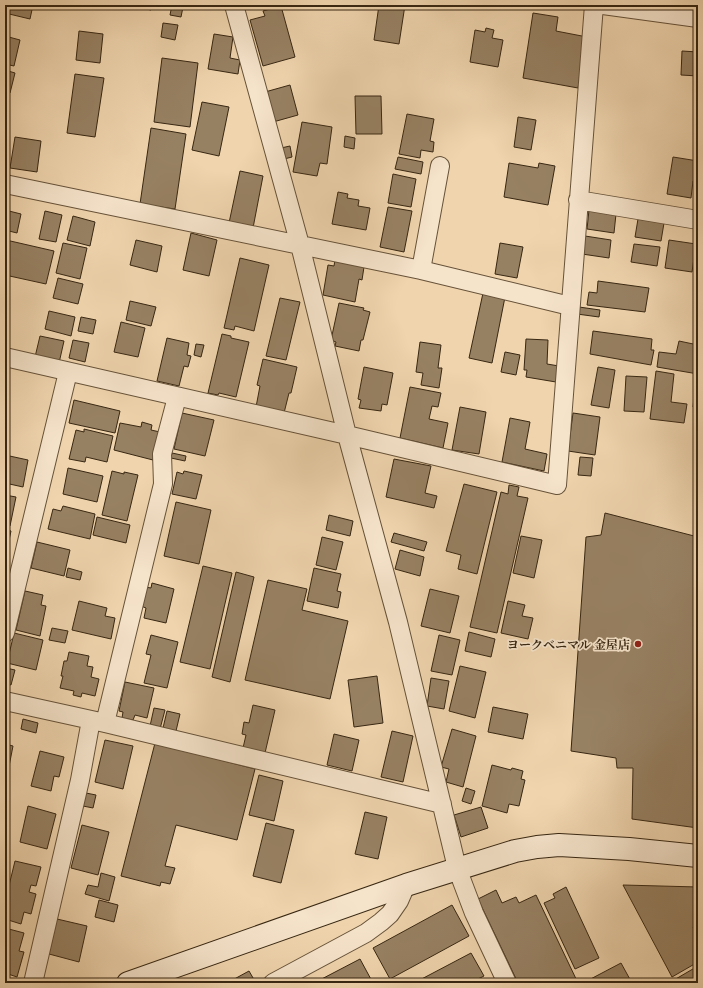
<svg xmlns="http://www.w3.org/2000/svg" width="703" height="988" font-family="'Libre Caslon Text','Noto Serif JP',serif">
	<rect width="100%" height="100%" fill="#efd4ad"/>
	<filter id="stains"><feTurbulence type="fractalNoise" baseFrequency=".005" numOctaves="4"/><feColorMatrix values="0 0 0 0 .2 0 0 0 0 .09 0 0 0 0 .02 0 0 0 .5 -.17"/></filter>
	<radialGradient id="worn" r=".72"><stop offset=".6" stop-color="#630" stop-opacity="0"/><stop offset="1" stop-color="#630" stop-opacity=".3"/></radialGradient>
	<path fill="#978163" stroke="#382712" d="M5,5H33L30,19L5,13Z
		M124,5H152L151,10Z
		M172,5L183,7L181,17L170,15Z
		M248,5H264L249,9Z
		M379,5H405L399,44L374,40Z
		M281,6L295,57L263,66L250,20L265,16L263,11Z
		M533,13L558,17L556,31L587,37L578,88L523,78Z
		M163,23L178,25L175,40L161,37Z
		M486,28L494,30L492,38L503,40L498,67L470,62L475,30L485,32Z
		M79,31L103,34L100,63L76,60Z
		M214,34L233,37L230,58L240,60L238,74L208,69Z
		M5,36L20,40L14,66L5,64Z
		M682,51L698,52V76L681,75Z
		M162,58L198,63L190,127L154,122Z
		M5,70L15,73L10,93L5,92Z
		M75,74L104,78L95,137L67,133Z
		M290,85L298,115L273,122L265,92Z
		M355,96H381L382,134H356Z
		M202,102L229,107L219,156L192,150Z
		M407,114L434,119L430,141L434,142L433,152L421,150L420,158L399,154Z
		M518,117L536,120L531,150L514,147Z
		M302,122L332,127L327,164L320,163L317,176L293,172Z
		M151,128L186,134L175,209L140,204Z
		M345,136L355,138L354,149L344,147Z
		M15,137L41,141L37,172L10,168Z
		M290,146L292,157L284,159L281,148Z
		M398,157L423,162L421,174L395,169Z
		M673,157L698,161L696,181H693L691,198L667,194Z
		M509,163L538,168L539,163L555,166L548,205L504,197Z
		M240,171L263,176L253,228L229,223Z
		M393,174L416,179L411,207L388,203Z
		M338,192L348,194L347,198L359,200L358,206L370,208L366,230L332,224Z
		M388,207L412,211L404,252L380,247Z
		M5,210L21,214L17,233L5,230Z
		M589,210L616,214L614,233L587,229Z
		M45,211L62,215L56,242L39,239Z
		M73,216L95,222L90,246L67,240Z
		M638,219L664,223L661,241L635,237Z
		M191,233L217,240L209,276L183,270Z
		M585,236L611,240L609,258L582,254Z
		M6,240L54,251L46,284L5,275V245Z
		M136,240L162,246L157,272L130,265Z
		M669,240L696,244L692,272L665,268Z
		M63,243L87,248L80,279L56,273Z
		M500,243L523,247L517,278L495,274Z
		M634,244L660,247L657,266L631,262Z
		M240,258L269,265L254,331L235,326L234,330L224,328Z
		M335,260L364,267L362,280L359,279L355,302L323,295L328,265L334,266Z
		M58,278L83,284L78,304L53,298Z
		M598,281L649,288L645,312L587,305L589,292L597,293Z
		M483,293L505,297L492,363L469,358Z
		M280,298L300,302L286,360L266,356Z
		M130,301L156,307L151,326L126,320Z
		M339,303L364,308L363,310L370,312L363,340H361L359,351L335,346L336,342L331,340Z
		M579,307L600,310L599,317L577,314Z
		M49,311L75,317L71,336L45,329Z
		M81,317L96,320L93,334L78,331Z
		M121,322L145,328L138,357L114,352Z
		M593,331L652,339L651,350H654L651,365L590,354Z
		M222,334L231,336V338L249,342L236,397L219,393L218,395L208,393Z
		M40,336L64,341L59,363L35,357Z
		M167,338L189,343L187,355L191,356L188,367L184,366L179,386L157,381Z
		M526,339L548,340L547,364L559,366L556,382L526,377L527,370H524Z
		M73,340L89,343L85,362L69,358Z
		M679,341L698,345V374L657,367L659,352L676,354Z
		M420,342L441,345L438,368H442L439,388L421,385L423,373L416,372Z
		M196,344L204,345L201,357L194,355Z
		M505,352L520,355L516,375L501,372Z
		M263,359L297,367L291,393H289L284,413L256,407L260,386L257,385Z
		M364,367L393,373L387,405L382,404L381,411L359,408L361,400L358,399Z
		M598,367L615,370L609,408L591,405Z
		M656,371L674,374L671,402L687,404L684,423L650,419Z
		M626,376L647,377L644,412L624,411Z
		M410,387L441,393L438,407L432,406L429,419L448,423L443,448L400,438Z
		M694,397L698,398V425L695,424L697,408L693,407Z
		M74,400L120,411L115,433L69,423Z
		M460,407L486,412L479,454L452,450Z
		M182,413L214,420L205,456L174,449Z
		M573,413L600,417L595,455L568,451Z
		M510,418L530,422L525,449L547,454L544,471L502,462Z
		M142,422L152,425L151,430L160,432L153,460L114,450L120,423L141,427Z
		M84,429L113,436L107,462L86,457L85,462L69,459L76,430L84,432Z
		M172,453L186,456L185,461L171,458Z
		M5,455L28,460L23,487L5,483Z
		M580,457L593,458L591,476L578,475Z
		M394,459L431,466L425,493L437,496L434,508L386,497Z
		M68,468L103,476L97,502L63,494Z
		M112,471L124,474V472L138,475L127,521L102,515Z
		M184,471L202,475L196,499L172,494L177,472L183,474Z
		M464,484L497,492L477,574L458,569L461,555L446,551Z
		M509,485L519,487L517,496L528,498L497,633L470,627L501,492L508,494Z
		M5,495L16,497L10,526L5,525Z
		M176,502L211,510L199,564L164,556Z
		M63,506L95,514L90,539L48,529L53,509L61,511Z
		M605,513L698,537V828L632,819L633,768H617L616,758L571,751L586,537L601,535Z
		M329,515L353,521L350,536L326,530Z
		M97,517L130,525L126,543L93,535Z
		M5,529L11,531L5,559Z
		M394,533L427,542L424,551L391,542Z
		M521,536L542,540L534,578L513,573Z
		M322,537L343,542L336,570L316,565Z
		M37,542L70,550L64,576L31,568Z
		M400,550L424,557L420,576L395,569Z
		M203,566L232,573L210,669L180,662Z
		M68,568L82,572L80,580L66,577Z
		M314,568L341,574L337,591L341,592L338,608L307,601Z
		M236,572L254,577L230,682L212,677Z
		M268,580L307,589L302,610L348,621L330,699L245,680Z
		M152,583L174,589L166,623L144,618L146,608L141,606L145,587L151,588Z
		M430,589L459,596L450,633L421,626Z
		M25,591L43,595L41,605L46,606L40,636L16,630Z
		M79,601L107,608L105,616L115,618L111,639L72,630Z
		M508,601L525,605L522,616L533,618L528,639L501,633Z
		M52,628L68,631L65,643L49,640Z
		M469,632L495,639L491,657L465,651Z
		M14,633L43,640L36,670L7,663Z
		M151,635L178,642L167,688L144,683L151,655L146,654Z
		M439,635L460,640L452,675L431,671Z
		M69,652L89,656L87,666L93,667L91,677L99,679L95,696L82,693L81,697L73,695L74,691L60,688L63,676H61L64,661H67Z
		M460,666L486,672L475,718L449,711Z
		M6,668L15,670L11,685L5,683Z
		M377,676L383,723L354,727L348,680Z
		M431,678L449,681L444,709L427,706Z
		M125,682L154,688L147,718L135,715L133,720L122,718L123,712L119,711Z
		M253,705L275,710L265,753L243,748L246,735L242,734L244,722L249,723Z
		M493,707L528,714L523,739L488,732Z
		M154,708L165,710L160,729L150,726Z
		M167,711L180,714L176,731L163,728Z
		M23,719L38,723L36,733L21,729Z
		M452,729L476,736L463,787L446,782L449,769L441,767Z
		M392,731L413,736L403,782L381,777Z
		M334,734L359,740L352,771L327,765Z
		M105,740L133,746L123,789L95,782Z
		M155,743L255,769L237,840L176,825L165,866L175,868L170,884L161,882L160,886L121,876Z
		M5,744L13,746L5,787Z
		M40,751L64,757L59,777L54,776L51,791L31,786Z
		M492,765L511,770L512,768L523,771L521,779L525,780L519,806L509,804L507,813L482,806Z
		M259,775L283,781L274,821L249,815Z
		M466,788L475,791L471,804L462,801Z
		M86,793L96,795L93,808L83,806Z
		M28,806L56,814L47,849L20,842Z
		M481,807L488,828L461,837L454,815Z
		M365,812L387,817L378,859L355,854Z
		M266,823L294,830L281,883L253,876Z
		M82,825L109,832L98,875L71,868Z
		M15,861L41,867L36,886L31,885L29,892L36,894L31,914L24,912L21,924L5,919V902Z
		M101,873L115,877L109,901L85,894L88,885L98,887Z
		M623,885L698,887V925L693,927L698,936V962L672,977Z
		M566,887L599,958L575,969L544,903L555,898L553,894Z
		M496,890L502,903L516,897L519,903L536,895L578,983H518L478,899Z
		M99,900L118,905L114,922L95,917Z
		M452,905L469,936L390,979L373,948Z
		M57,919L87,926L79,962L49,954Z
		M5,928L24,933L19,951L24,952L17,977L5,973Z
		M471,953L484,976L470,983H414Z
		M360,959L373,983H314Z
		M621,963L632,983H583Z
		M698,966V983H675L674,980Z
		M249,971L256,983H227Z"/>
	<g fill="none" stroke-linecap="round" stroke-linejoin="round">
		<defs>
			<path id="street" d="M234,5L300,245L347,435L398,622L457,868L474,913L507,983
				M603,5L698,18
				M5,184L421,270L570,306
				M578,200L698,220
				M421,270L440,166
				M5,357L347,435L557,485L594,5
				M5,633L68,372
				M5,701L105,723L442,804
				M105,723L163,484L162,454L177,397
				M33,983L80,780L91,720
				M273,983L366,933L381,922L390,914L399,901L406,885"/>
			<path id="secondary" d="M128,983L406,885L515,851L537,847L559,845L629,849L698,856"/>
		</defs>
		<use href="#street" stroke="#665239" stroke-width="20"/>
		<use href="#secondary" stroke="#382712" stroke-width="24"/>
		<use href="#street" stroke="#f5e3ca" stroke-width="18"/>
		<use href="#secondary" stroke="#f5e3ca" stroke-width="22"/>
	</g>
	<circle fill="#8f2418" stroke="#f5e3ca" stroke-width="1.5" cx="638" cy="644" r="4"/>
	<g text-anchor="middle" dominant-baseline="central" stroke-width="3.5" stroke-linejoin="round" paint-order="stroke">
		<g font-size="12" font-weight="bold" fill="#382712" stroke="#f5e3ca" text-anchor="end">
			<text x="630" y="644">ヨークベニマル 金屋店</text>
		</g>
	</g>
	<rect width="703" height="988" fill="none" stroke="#efd4ad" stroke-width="20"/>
	<rect x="6" y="6" width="691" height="976" fill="none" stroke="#382712" stroke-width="2"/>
	<rect x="10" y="10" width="683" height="968" fill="none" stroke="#382712"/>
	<rect width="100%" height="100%" filter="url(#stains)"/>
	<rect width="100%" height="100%" fill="url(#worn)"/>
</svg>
